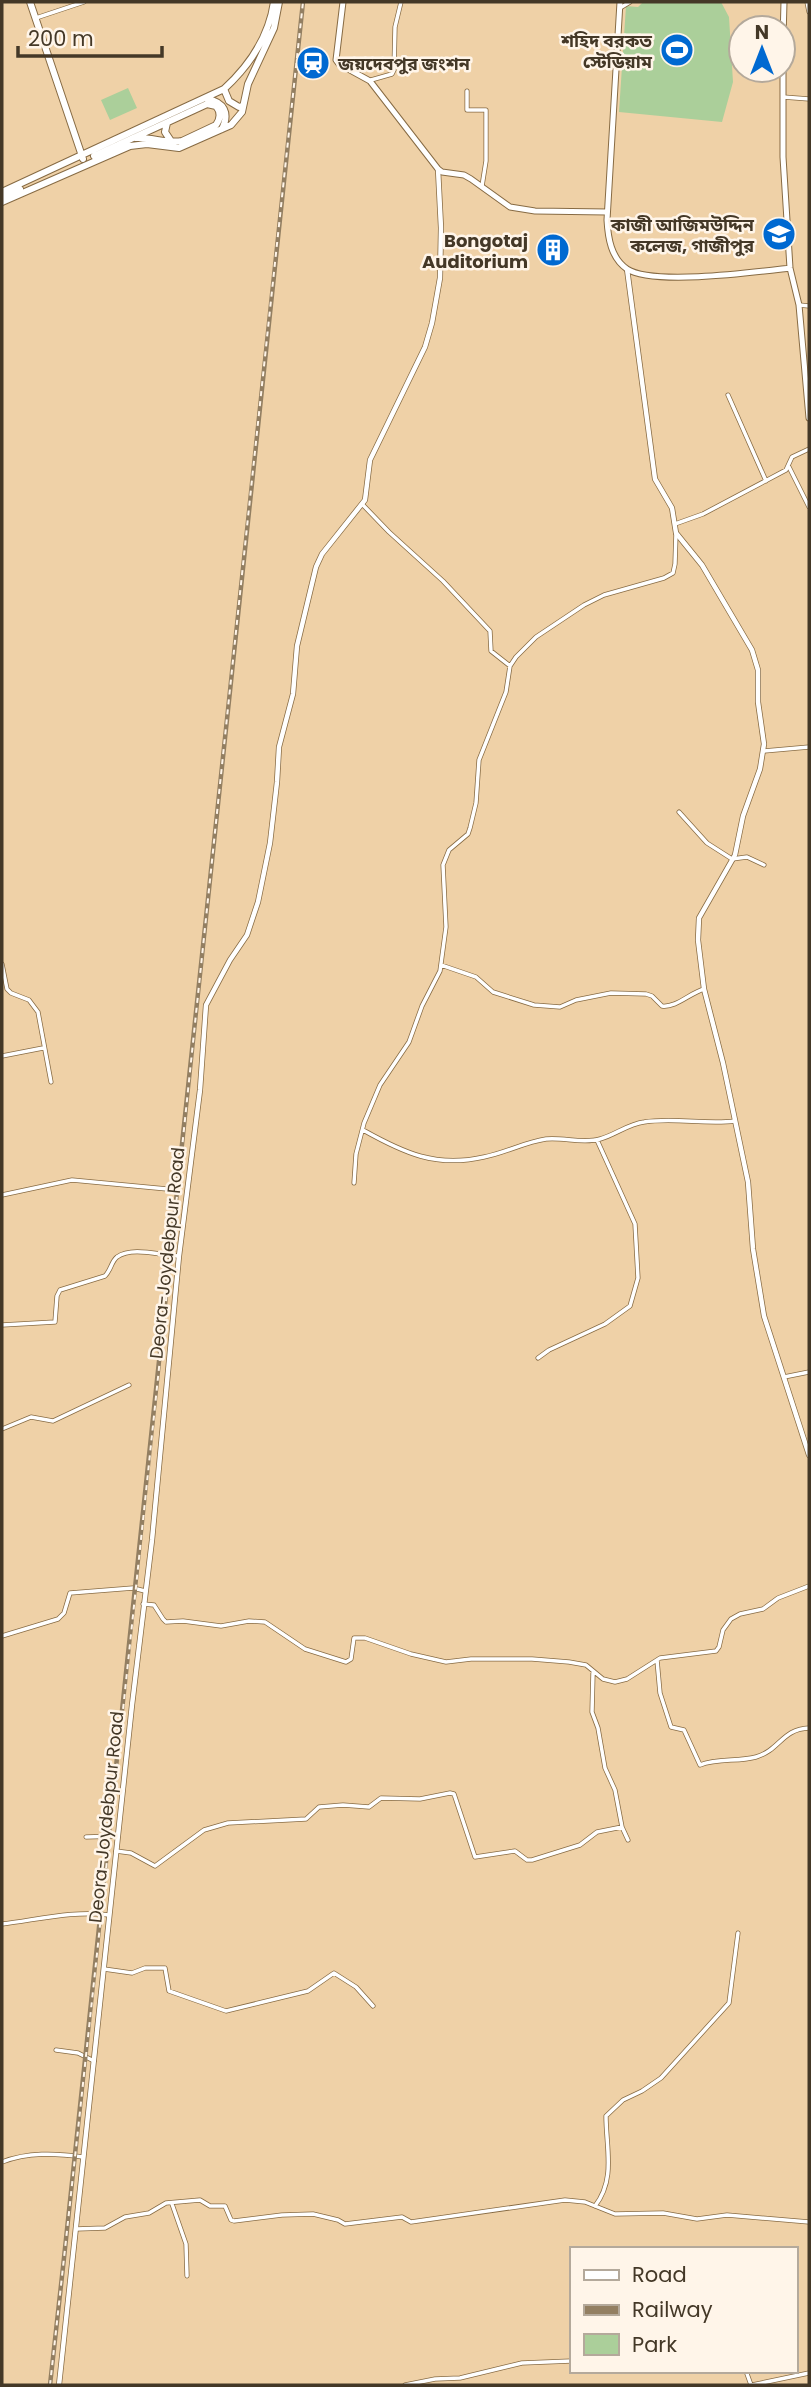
<svg xmlns="http://www.w3.org/2000/svg" width="811" height="2387" font-family="Poppins,'Noto Sans Bengali',sans-serif">
	<rect width="100%" height="100%" fill="#efd1a7"/>
	<path fill="#abcf9a" d="M643,2H721L729,17L733,82L722,122L619,112L626,6L638,7Z
		M128,88L137,108L110,120L101,100Z"/>
	<g fill="none" stroke-linecap="round" stroke-linejoin="round">
		<defs>
			<path id="minor" d="M807,2L809,12
				M620,8L630,2
				M36,18L84,2
				M371,80L392,74L394,70L395,27L401,2
				M467,91V110H486V161L482,186
				M783,97L809,99
				M799,305L809,306
				M728,395L766,481
				M789,467L809,507
				M362,504L389,532L443,581L490,631L491,651L510,666
				M675,524L703,514L786,470L792,457L809,449
				M764,751L809,747
				M679,812L707,843L732,859L747,857L764,865
				M2,964L7,989L11,993L29,1000L38,1012L51,1082
				M441,965L476,977L493,992L534,1005L560,1007L576,1000L611,993L646,994L652,996L662,1006C676,1008 690,993 704,989
				M2,1056L43,1048
				M363,1130C404,1153 436,1168 484,1157C505,1153 525,1142 546,1139C563,1137 583,1144 600,1139C615,1135 628,1124 644,1122C675,1117 705,1125 735,1121
				M354,1183L356,1154L364,1123L380,1085L409,1042L422,1006L440,971L446,927L443,865L449,850L468,834L470,828L476,803L479,760L506,692L510,666L516,657L536,637L584,605L604,595L664,578L673,573L675,564L676,533
				M2,1195L72,1180L167,1189
				M2,1325L55,1322L57,1296L60,1290L105,1276C111,1270 111,1262 117,1257C133,1246 161,1256 179,1256
				M538,1358L549,1350L605,1324L630,1306L638,1278L635,1224L597,1140
				M784,1377L809,1372
				M2,1429L31,1417L53,1421L129,1385
				M143,1604L154,1605L163,1619L166,1622L183,1621L221,1626L249,1621L265,1622L305,1649L346,1662L351,1659L354,1638H365L411,1654L446,1662L471,1659H532L569,1662L586,1665L603,1679L615,1682L627,1679L660,1658L716,1651L719,1647L723,1630L731,1619L740,1614L763,1609L778,1598L809,1586
				M2,1636L58,1619L64,1613L70,1593L133,1588L145,1591
				M657,1660L660,1693L671,1727L684,1730L700,1765C718,1758 738,1762 756,1757C780,1750 782,1729 809,1728
				M593,1673L592,1712L598,1728L605,1768L615,1790L622,1827L628,1840
				M86,1837L118,1836
				M116,1851L131,1853L155,1866L204,1830L228,1823L306,1819L319,1807L343,1805L369,1807L381,1798L420,1799L450,1793L454,1794L475,1857L515,1851L527,1860H532L580,1845L597,1832L622,1827
				M2,1924C36,1920 75,1910 109,1915
				M104,1969L132,1973L145,1968H165L169,1991L226,2011L308,1991L334,1973L356,1987L373,2006
				M56,2050L78,2053L94,2061
				M2,2162C28,2152 55,2153 83,2157
				M172,2204L186,2244L187,2276
				M595,2206C616,2179 606,2148 606,2116L623,2100L642,2091L661,2078L729,2003L738,1933
				M76,2229L105,2228L125,2217L149,2213L166,2203L200,2200L210,2206H225L231,2220L234,2221L282,2215L313,2214L338,2220L345,2224L402,2217L411,2222L565,2200L585,2202L615,2214L663,2213L697,2219L727,2215L809,2222
				M746,2371L751,2385
				M405,2385L435,2379L460,2378L522,2363L571,2361
				M752,2385L809,2373"/>
			<path id="tertiary" d="M627,269L655,479L672,508L676,533L702,565L752,650L758,670V702L764,744L760,769L743,816L735,855L699,918L698,940L704,989L723,1063L748,1182L753,1249L764,1316L809,1455
				M59,2385L132,1705L152,1540L179,1256L200,1090L206,1005L230,960L247,935L258,902L270,843L277,782L279,747L293,694L297,646L316,567L322,554L365,500L370,460L425,347L432,323L440,278L441,228L438,169"/>
			<path id="secondary" d="M343,2L336,60L339,64L370,81L438,169L442,172L464,175L471,179L510,207L535,211L607,212
				M620,2L607,220C608,238 611,258 627,269C653,286 756,272 790,268
				M783,39L784,2
				M783,70V157L790,268L799,305L809,418"/>
			<path id="primary" d="M30,2L83,159
				M224,89L229,101L239,107L243,106
				M207,99C224,102 230,113 222,129
				M167,123L165,132L171,141
				M94,156L207,104L216,106C221,112 221,118 216,125L182,141C167,144 152,137 136,138
				M2,192L224,89C249,66 269,36 274,2
				M2,197L20,189
				M2,202L130,146L147,144L179,148L231,125L242,112L248,84L274,28L279,2"/>
		</defs>
		<use href="#minor" stroke="#876b44" stroke-width="5"/>
		<use href="#tertiary" stroke="#876b44" stroke-width="6"/>
		<use href="#secondary" stroke="#876b44" stroke-width="7"/>
		<use href="#primary" stroke="#876b44" stroke-width="8"/>
		<use href="#minor" stroke="#fff" stroke-width="3.5"/>
		<use href="#tertiary" stroke="#fff" stroke-width="4.5"/>
		<use href="#secondary" stroke="#fff" stroke-width="5"/>
		<use href="#primary" stroke="#fff" stroke-width="6"/>
		<defs>
			<path id="rail" d="M50,2385C138,1591 217,796 303,2"/>
		</defs>
		<use href="#rail" stroke="#937f62" stroke-width="4.5"/>
		<use href="#rail" stroke="#fff5e9" stroke-width="2" stroke-dasharray="5" stroke-linecap="butt"/>
	</g>
	<defs>
		<symbol id="stadium-disc" viewBox="-11 -11 22 22"><circle r="9.5" fill="#0069d1" stroke="#fff5e9"/><path d="M0-5a6.5 5 0 1 0 0 10a6.5 5 0 1 0 0-10ZM-3.5-1.8h7v3.6h-7Z" fill="#fff"/></symbol>
		<symbol id="station-disc" viewBox="-11 -11 22 22"><circle r="9.5" fill="#0069d1" stroke="#fff5e9"/><path d="M-3-6H3Q5-6 5-4V2Q5 4 3 4L4.5 6H3L1.5 4h-3L-3 6H-4.5L-3 4Q-5 4-5 2V-4Q-5-6-3-6ZM-3.5-4v3h7v-3ZM-3.5 1v1.5H-2V1ZM2 1v1.5H3.5V1Z" fill="#fff"/></symbol>
		<symbol id="university-disc" viewBox="-11 -11 22 22"><circle r="9.5" fill="#0069d1" stroke="#fff5e9"/><path d="M0-5L7-2L0 1L-7-2ZM-4 1L0 2.5L4 1V4Q0 6-4 4Z" fill="#fff"/></symbol>
		<symbol id="building-disc" viewBox="-11 -11 22 22"><circle r="9.5" fill="#0069d1" stroke="#fff5e9"/><path d="M-4-6H4V6H1V3H-1V6H-4ZM-2.5-4.3h1.7v1.8h-1.7ZM.8-4.3h1.7v1.8H.8ZM-2.5-1h1.7V.8h-1.7ZM.8-1h1.7V.8H.8Z" fill="#fff"/></symbol>
	</defs>
	<g fill-rule="evenodd">
		<use href="#stadium-disc" x="658" y="31" width="38" height="38"/>
		<use href="#station-disc" x="294" y="44" width="38" height="38"/>
		<use href="#university-disc" x="760" y="215" width="38" height="38"/>
		<use href="#building-disc" x="534" y="231" width="38" height="38"/>
	</g>
	<g text-anchor="middle" dominant-baseline="central" stroke-width="5" stroke-linejoin="round" paint-order="stroke">
		<g font-size="18" font-weight="bold" fill="#443827" stroke="#fff5e9" text-anchor="end">
			<text x="652" y="40">শহিদ বরকত<tspan x="652" dy="21">স্টেডিয়াম</tspan></text>
			<text x="338" y="63" text-anchor="start">জয়দেবপুর জংশন</text>
			<text x="754" y="224">কাজী আজিমউদ্দিন<tspan x="754" dy="21">কলেজ, গাজীপুর</tspan></text>
			<text x="528" y="240">Bongotaj<tspan x="528" dy="21">Auditorium</tspan></text>
		</g>
		<g font-size="18" fill="#443827" stroke="#fff5e9">
			<text transform="translate(167 1253) rotate(-84)">Deora-Joydebpur Road</text>
			<text transform="translate(106 1817) rotate(-84)">Deora-Joydebpur Road</text>
		</g>
	</g>
	<rect width="811" height="2387" fill="none" stroke="#443827" stroke-width="7"/>
	<rect x="570" y="2247" width="228" height="126" fill="#fff5e9" stroke="#b4a99b" stroke-width="2"/>
	<rect x="584" y="2270" width="35" height="10" fill="#ffffff" stroke="#b4a99b" stroke-width="2"/>
	<text x="632" y="2282" font-size="21" fill="#443827">Road</text>
	<rect x="584" y="2305" width="35" height="10" fill="#937f62" stroke="#b4a99b" stroke-width="2"/>
	<text x="632" y="2317" font-size="21" fill="#443827">Railway</text>
	<rect x="584" y="2334" width="35" height="21" fill="#abcf9a" stroke="#b4a99b" stroke-width="2"/>
	<text x="632" y="2352" font-size="21" fill="#443827">Park</text>
	<g transform="translate(762 49)"><circle r="33" fill="#fff5e9" stroke="#b4a99b" stroke-width="2"/>
	<path d="M0-5L12 26L0 18L-12 26Z" fill="#0069d1"/>
	<text y="-10" font-size="19" font-weight="bold" text-anchor="middle" fill="#443827">N</text>
	</g>
	<path d="M18 46v10h144v-10" fill="none" stroke="#443827" stroke-width="3.5"/>
	<text x="28" y="46" font-size="21" fill="#443827" stroke="#fff5e9" stroke-width="5" paint-order="stroke">200 m</text>
</svg>
